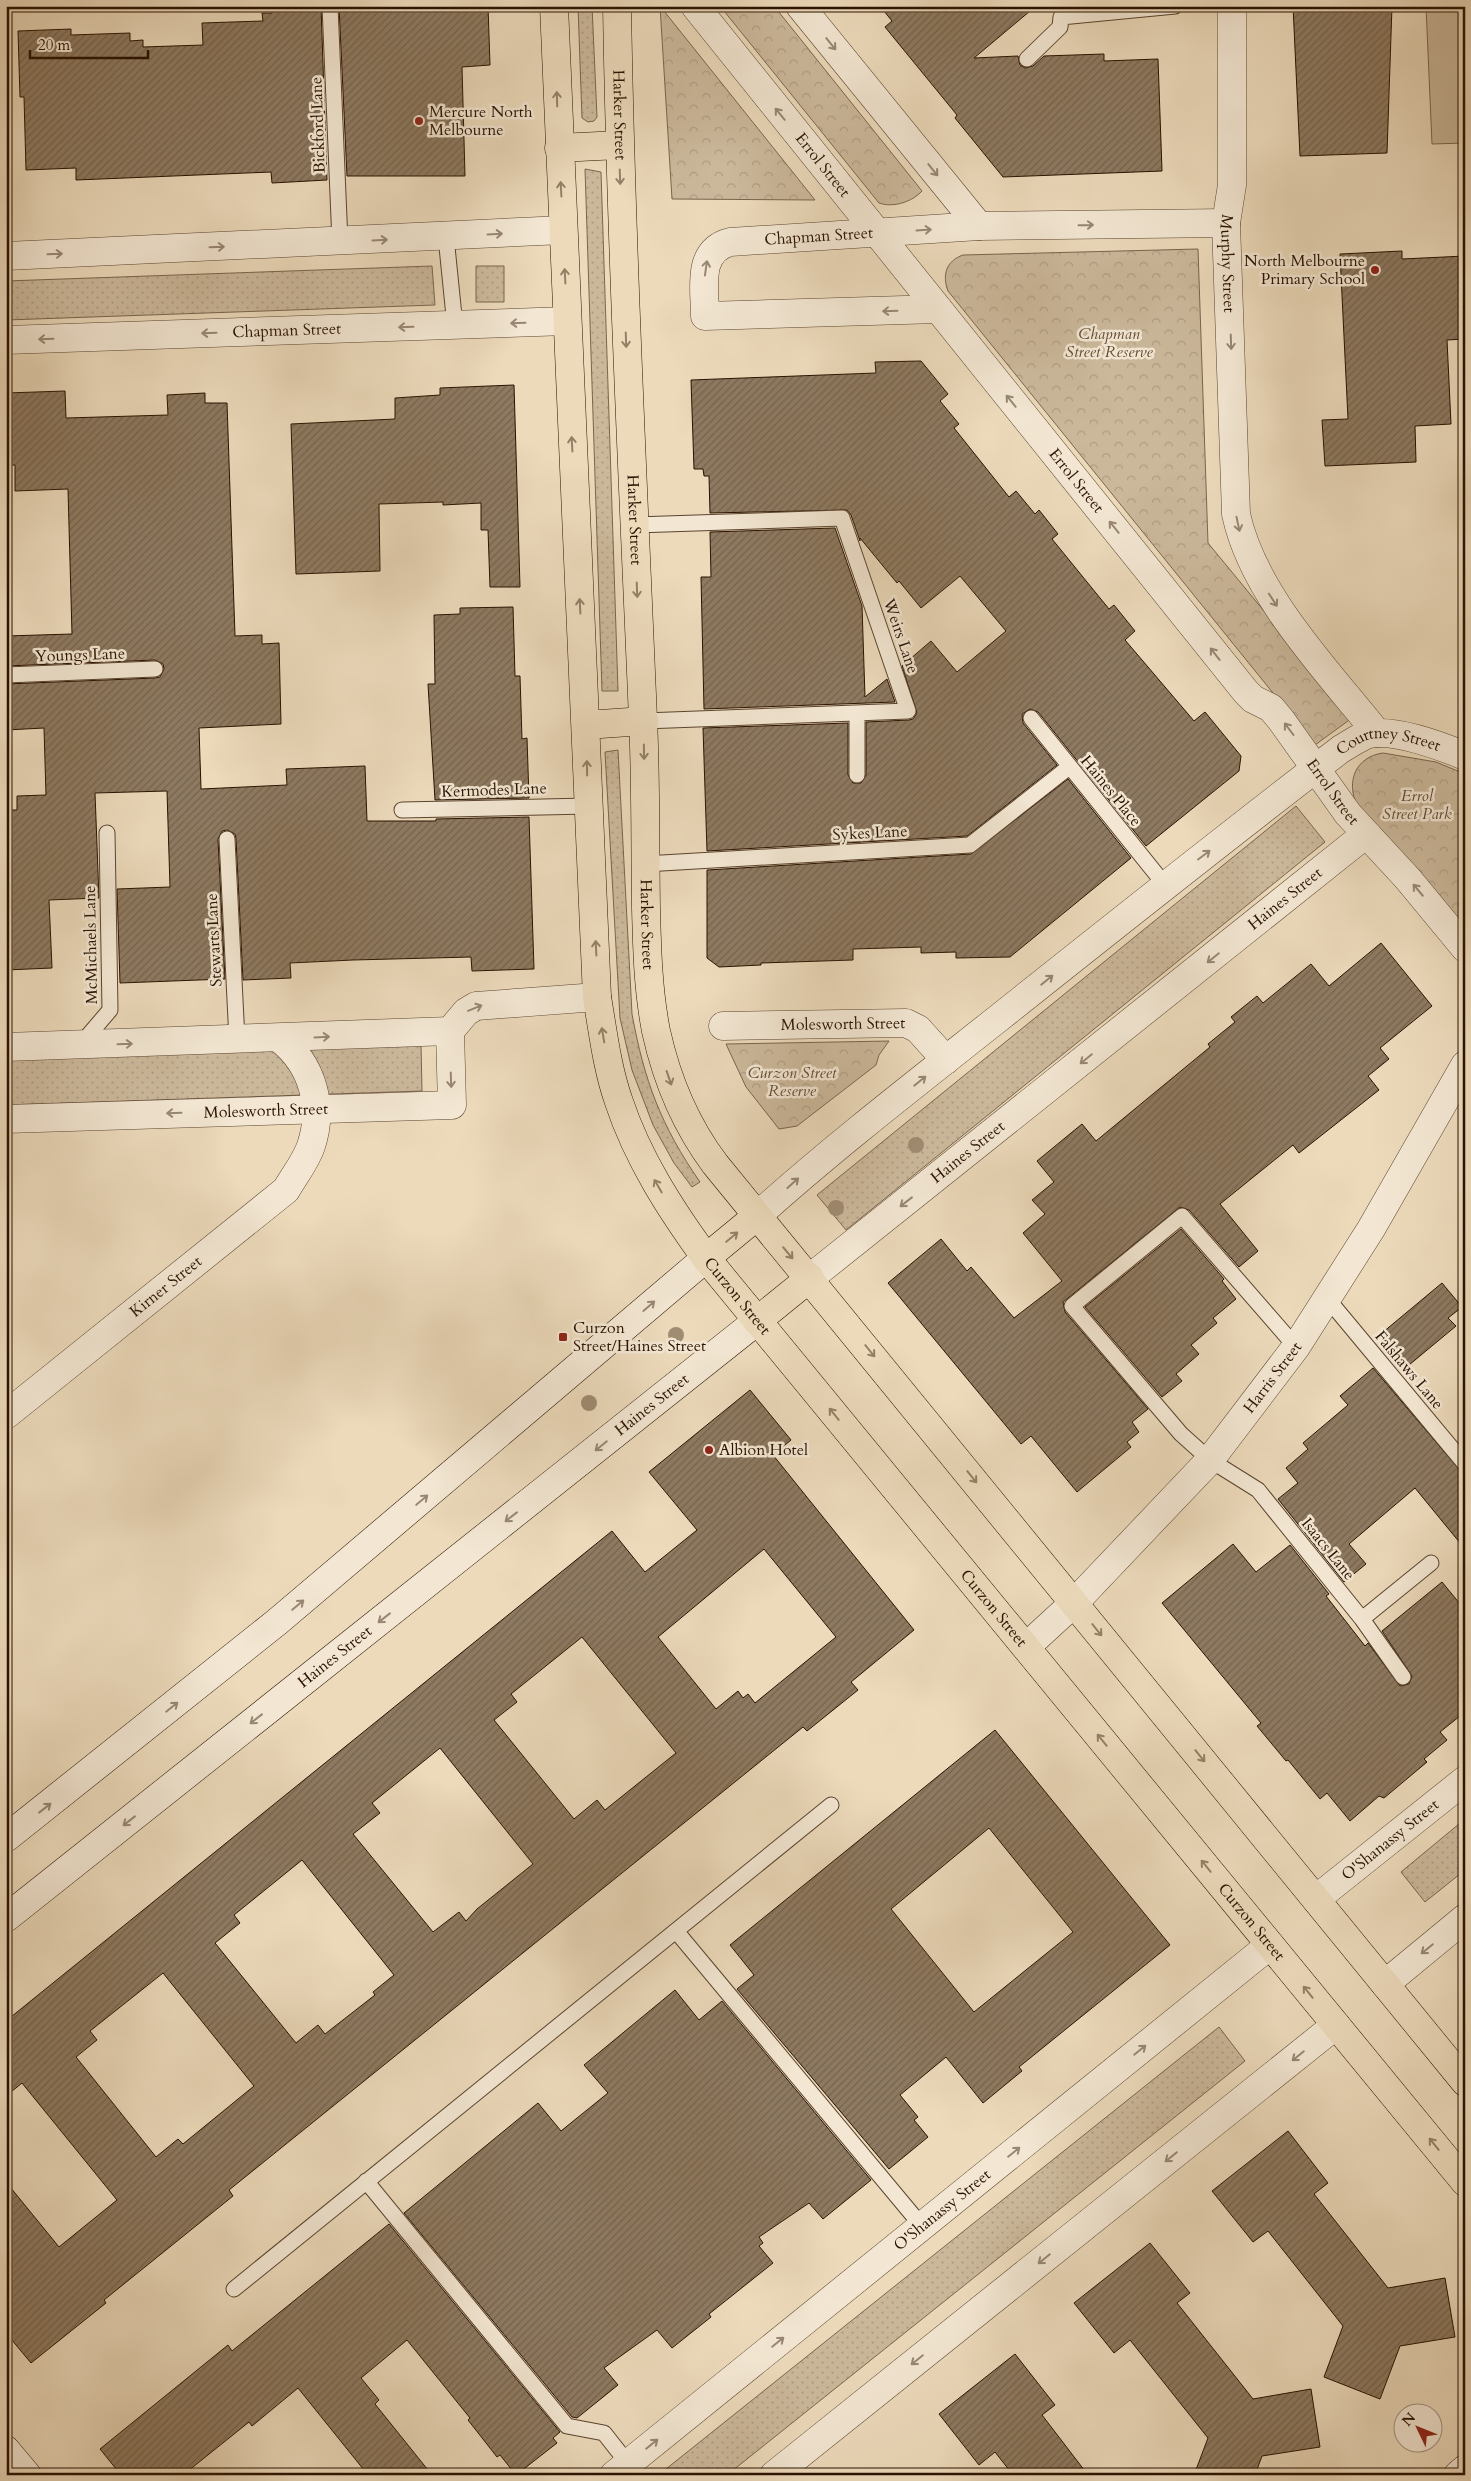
<svg xmlns="http://www.w3.org/2000/svg" width="1471" height="2481" font-family="Cardo,serif">
<style>
.grass{fill:url(#grass-dots);stroke:#7a654e}
.park{fill:url(#park-crowns);stroke:#7a654e}
.pitch{fill:#cbb89b;stroke:#7a654e}
.building{fill:url(#building-hatch);stroke:#291200;fill-rule:evenodd}
.lines{fill:none;stroke-linecap:round;stroke-linejoin:round}
.lane-casing{stroke:#5a442f;stroke-width:17}
.street-casing{stroke:#5a442f;stroke-width:29}
.secondary-casing{stroke:#291200;stroke-width:29}
.highway-casing{stroke:#291200;stroke-width:29}
.lane{stroke:#f3e7d3;stroke-width:15}
.street{stroke:#f3e7d3;stroke-width:28}
.secondary{stroke:#f3e7d3;stroke-width:28}
.highway{stroke:#ecdabb;stroke-width:28}
.tree{fill:#a08c72}
.oneway{stroke:#988774}
.oneway2{stroke:#948067}
.poi-dot{fill:#8f2418;stroke:#f3e7d3;stroke-width:2}
.labels{text-anchor:middle;dominant-baseline:central;stroke-width:5;stroke-linejoin:round;paint-order:stroke}
.poi-label{font-size:16px;fill:#291200;stroke:#f3e7d3;text-anchor:start}
.street-label{font-size:16px;fill:#291200;stroke:#f3e7d3}
.park-label{font-size:16px;font-style:italic;fill:#624c36;stroke:#f3e7d3}
</style>
<defs>
<pattern id="grass-dots" width="8" height="8" patternUnits="userSpaceOnUse" patternTransform="scale(1.25)"><rect width="8" height="8" fill="#cbb89b"/><path d="M2 2h.1M6 6h.1" fill="none" stroke="#ae9d84" stroke-width="1.8" stroke-linecap="round"/></pattern>
<pattern id="park-crowns" width="20" height="18" patternUnits="userSpaceOnUse" patternTransform="scale(1.25)"><rect width="20" height="18" fill="#cbb89b"/><path d="M2 6a3 3 0 1 1 6 0M12 15a3 3 0 1 1 6 0" fill="none" stroke="#ae9d84"/></pattern>
<pattern id="building-hatch" width="6" height="6" patternUnits="userSpaceOnUse" patternTransform="scale(1.25)"><rect width="6" height="6" fill="#8e7a61"/><path d="M-1 1l2-2M0 6l6-6M5 7l2-2" fill="none" stroke="#74634e"/></pattern>
</defs>
<rect width="100%" height="100%" fill="#ecdabb"/>
<filter id="stains"><feTurbulence type="fractalNoise" baseFrequency=".004" numOctaves="4"/><feColorMatrix values="0 0 0 0 .2 0 0 0 0 .09 0 0 0 0 .02 0 0 0 .5 -.17"/></filter>
<radialGradient id="worn" r=".72"><stop offset=".6" stop-color="#630" stop-opacity="0"/><stop offset="1" stop-color="#630" stop-opacity=".3"/></radialGradient>
<path class="grass" d="M578 6H592L597 117 594 121 588 122 582 118Z
M585 169 601 172 618 691H602Z
M432 266 435 305 6 320V281Z
M476 266H504V302H476Z
M618 750 632 1014C644 1080 661 1126 700 1182L692 1187 674 1163 653 1125 632 1070 620 1018 605 752Z
M1296 806 1325 842 846 1230 817 1195Z
M421 1045 422 1091 6 1105V1060Z
M1465 1819V1870L1425 1902 1401 1872Z
M1219 2027 1245 2061 727 2475H671L666 2469Z"/>
<path class="park" d="M660 6 815 200 672 199Z
M720 6H774L922 191C912 202 893 208 879 203Z
M1198 249 1208 543 1352 718 1315 745 948 291C942 275 946 261 963 255Z
M1383 753 1436 762 1465 774V930L1357 805C1346 782 1355 757 1383 753Z
M889 1041 879 1055 876 1065 797 1126 779 1129 746 1087 726 1044Z"/>
<path class="pitch" d="M1426 6H1465V143L1432 144Z"/>
<path class="building" d="M271 6H321L327 180 272 183 271 172 76 180V168L26 170 24 97H20L18 31 71 29V35L130 33V41L143 40V47L203 45 202 23 263 21 262 13H272Z
M339 6H488L490 65 462 67 465 176H347Z
M880 6H1036L974 58 1018 56 1020 65 1025 68 1033 66 1044 56 1104 54V61L1158 59 1162 171 1003 177 955 118 957 115 885 27 892 21Z
M1293 6H1392L1387 153 1300 156Z
M1402 251V259L1465 256V339L1447 340 1451 424 1415 426 1416 462 1325 466 1322 420 1348 419 1340 254Z
M921 361 948 394 940 401 959 424 954 428 1009 497 1016 491 1035 514 1039 510 1058 534 1052 539 1109 609 1114 605 1135 631 1125 640 1194 721 1205 712 1241 756 1239 771 1146 846 1038 712 1030 709 1022 714 1023 723 1057 765 967 836 707 851 703 728 848 723V775L853 783H861L866 775V722L909 720 913 719 917 713 902 666 931 641 957 672 1006 631 960 576 921 608 899 581 897 583 860 538V541L851 515 847 510 710 513 709 476H704L703 469H694L691 380 876 373 875 362Z
M514 385 520 587H490L488 530H481V503L443 505V502L379 504 380 571 296 574 291 424 395 419V398L440 395V388Z
M65 391 66 418 168 415 167 395 205 393V403H227L235 636 262 635V644L279 643 281 724 199 728 201 789 287 785 286 769 365 766 367 821H436V819L529 817 534 969 472 971 471 957 353 960 290 963 291 978 243 980 236 839 235 834 227 830 222 831 218 839 225 979 120 983 117 889 170 887 167 791 95 793 99 898 49 900 52 968 6 970V810H17V796L46 795 44 728 6 730V684L155 678 160 677 164 669 163 664 155 660 6 666V636L72 634 68 489 15 491V465H6V393Z
M835 528 862 606 865 697 887 679 895 702 704 709 701 577H711L710 532Z
M513 607 515 676H520L522 739 527 738 529 798 435 800 428 684H435L434 615 460 614V608Z
M1068 779 1131 858 1010 957 956 958V952L921 953V947L853 949V960L761 963V965L719 967 707 958V870L971 854Z
M1381 943 1432 1006 1380 1048 1389 1059 1368 1076 1379 1090 1299 1153 1293 1145 1220 1204 1258 1251 1239 1267 1189 1210 1180 1207 1063 1302 1065 1312 1148 1409 1132 1422 1139 1432 1127 1442 1131 1447 1077 1492 1031 1436 1021 1444 888 1283 941 1239 967 1271 971 1267 1014 1318 1062 1281 1023 1233 1045 1214 1032 1200 1054 1182 1037 1161 1082 1124 1096 1141 1210 1047 1208 1044 1235 1022 1231 1017 1257 996 1263 1003 1311 964 1329 986Z
M1181 1229 1224 1279 1222 1281 1236 1299 1213 1318 1217 1323 1191 1345 1199 1354 1176 1374 1182 1381 1162 1397 1085 1307Z
M1442 1283 1462 1307 1448 1318 1456 1326 1409 1365 1382 1333Z
M1373 1368 1465 1476V1549L1415 1488 1349 1544 1366 1564 1344 1582 1278 1499 1298 1483 1286 1468 1308 1449 1303 1443 1348 1405 1340 1396Z
M750 1390 791 1440 773 1455 914 1630 851 1682 858 1690 807 1731 803 1727 229 2190 233 2196 104 2300 106 2303 31 2363 6 2333V2182L59 2247 117 2200 22 2083 6 2096V2021L612 1531 645 1572 697 1530 649 1472ZM764 1549 836 1637 755 1703 748 1694 743 1698 738 1691 716 1709 658 1637ZM582 1637 676 1753 605 1810 597 1800 574 1819 494 1720 517 1702 511 1694ZM440 1748 533 1864 477 1909 466 1921 459 1912 433 1932 353 1834 380 1813 372 1803ZM302 1860 394 1975 373 1992 375 1995 325 2034 318 2025 296 2043 215 1943 240 1923 234 1915ZM163 1973 254 2086 183 2144 178 2139 156 2157 76 2057 97 2040 90 2031Z
M1233 1544 1256 1572 1290 1545 1329 1594 1326 1596 1365 1646 1368 1643 1400 1686 1409 1684 1412 1676 1382 1631 1442 1582 1465 1610V1712L1440 1732 1447 1740 1424 1759 1427 1762 1384 1798 1379 1796 1350 1821 1327 1793 1320 1799 1288 1760 1286 1761 1257 1726 1261 1723 1162 1603Z
M995 1730 1170 1945 1019 2067 1022 2071 983 2103 946 2057 900 2095 918 2117 914 2120 928 2137 889 2169 737 1989 754 1975 730 1945ZM989 1828 1073 1932 974 2012 891 1909Z
M675 1990 699 2020 722 2001 871 2180 823 2219 809 2203 759 2237 763 2243 759 2246 773 2263 709 2314 711 2317 672 2348 657 2330 604 2368 618 2385 577 2418 572 2417 404 2213 538 2103 561 2131 608 2093 584 2065Z
M1288 2131 1328 2183 1314 2194 1388 2288 1445 2278 1455 2337 1400 2346 1380 2399 1324 2377 1343 2326 1268 2231 1253 2242 1212 2191Z
M389 2224 560 2432 553 2438 557 2443 516 2475 500 2455 497 2457 468 2420 470 2418 407 2340 361 2378 379 2400 375 2404 432 2475H368L298 2388 252 2426 249 2422 183 2475H121L100 2449 228 2345 232 2351Z
M1150 2243 1190 2293 1177 2303 1253 2399 1311 2389 1320 2447 1262 2456 1255 2475H1194L1208 2438 1130 2340 1114 2353 1074 2303Z
M1015 2354 1055 2405 1042 2415 1088 2475H1013L995 2452 979 2465 939 2414Z"/>
<g class="lines">
<defs>
<path id="lane" d="M330 6 340 242
M1027 59 1060 27 1061 17 1175 6
M446 237 455 326
M635 525 842 518 908 711 644 721
M6 675 155 669
M857 713V775
M1031 718 1165 885
M402 810 588 806
M227 839 237 1040
M645 864 970 845 1069 767
M81 1044 110 1010 107 833
M1326 1297 1465 1464
M1296 1347 1182 1216 1072 1306 1181 1434 1210 1460 1258 1490 1362 1619 1403 1677
M1362 1619 1431 1563
M676 1931 921 2225
M366 2181 567 2426 604 2433 637 2475
M234 2289 831 1805"/>
<g id="street">
<path id="s1" d="M695 6 1246 692 1253 699 1271 708 1281 720 1348 814 1408 879 1465 948"/>
<path d="M800 6 979 226"/>
<path id="s2" d="M1232 6V185L1226 223 1236 514C1253 594 1326 669 1377 733"/>
<path d="M6 256 563 230"/>
<path id="s3" d="M938 309 705 316C705 289 696 251 730 242L979 226 1226 223"/>
<path id="s4" d="M6 340 567 321"/>
<path id="s5" d="M723 1026 906 1023 918 1029 946 1060"/>
<path d="M6 1047 450 1031 466 1012 476 1006 597 997"/>
<path id="s6" d="M6 1119 452 1105 450 1031"/>
<path id="s7" d="M757 1216C835 1146 918 1082 1000 1017 1113 927 1226 837 1341 749 1350 744 1359 737 1369 734 1395 729 1441 746 1465 756"/>
<path id="s8" d="M810 1278 1366 834"/>
<path id="s9" d="M6 1415 286 1190C294 1176 306 1161 311 1146 324 1107 313 1065 280 1039"/>
<path id="s10" d="M1026 1647 1075 1602 1210 1460 1296 1347 1371 1229 1465 1065"/>
<path id="s11" d="M1316 1899 1465 1780"/>
<path d="M1385 1984 1465 1918"/>
<path id="s12" d="M614 2475 1270 1945"/>
<path d="M774 2475 1336 2025"/>
</g>
<g id="secondary">
<path d="M6 1838 277 1622 706 1258"/>
<path id="s13" d="M6 1918 757 1321"/>
<path d="M6 2450 27 2475"/>
<path d="M1458 2475 1465 2469"/>
</g>
<g id="highway">
<path id="s14" d="M554 6 597 997C603 1032 607 1068 619 1102 638 1159 671 1210 706 1258L1465 2182"/>
<path id="s15" d="M617 6C621 244 633 482 643 719 646 782 645 845 646 908 647 949 648 990 656 1031 667 1081 685 1124 715 1164L1465 2082"/>
<path d="M559 148 619 145"/>
<path d="M586 725 644 721"/>
<path d="M706 1258 757 1216"/>
<path d="M757 1321 810 1278"/>
</g>
</defs>
<use href="#lane" class="lane-casing"/>
<use href="#street" class="street-casing"/>
<use href="#secondary" class="secondary-casing"/>
<use href="#highway" class="highway-casing"/>
<use href="#lane" class="lane"/>
<use href="#street" class="street"/>
<use href="#secondary" class="secondary"/>
<use href="#highway" class="highway"/>
</g>
<g class="tree">
<circle cx="916" cy="1145" r="8"/>
<circle cx="836" cy="1208" r="8"/>
<circle cx="676" cy="1335" r="8"/>
<circle cx="589" cy="1403" r="8"/>
</g>
<defs><path id="oneway-shaft" d="M-6 0H5M1.5-3L5.5 0L1.5 3" fill="none" stroke-width="1.6" stroke-linecap="round" stroke-linejoin="round" transform="scale(1.25)"/></defs>
<g class="oneway">
<use href="#oneway-shaft" transform="translate(831 44) rotate(51)"/>
<use href="#oneway-shaft" transform="translate(780 114) rotate(-129)"/>
<use href="#oneway-shaft" transform="translate(933 170) rotate(51)"/>
<use href="#oneway-shaft" transform="translate(1086 225) rotate(-1)"/>
<use href="#oneway-shaft" transform="translate(924 230) rotate(-4)"/>
<use href="#oneway-shaft" transform="translate(495 234) rotate(-3)"/>
<use href="#oneway-shaft" transform="translate(380 240) rotate(-3)"/>
<use href="#oneway-shaft" transform="translate(217 247) rotate(-2)"/>
<use href="#oneway-shaft" transform="translate(55 254) rotate(-2)"/>
<use href="#oneway-shaft" transform="translate(706 268) rotate(-82)"/>
<use href="#oneway-shaft" transform="translate(890 311) rotate(178)"/>
<use href="#oneway-shaft" transform="translate(518 323) rotate(178)"/>
<use href="#oneway-shaft" transform="translate(406 327) rotate(178)"/>
<use href="#oneway-shaft" transform="translate(209 333) rotate(178)"/>
<use href="#oneway-shaft" transform="translate(46 339) rotate(178)"/>
<use href="#oneway-shaft" transform="translate(1231 342) rotate(88)"/>
<use href="#oneway-shaft" transform="translate(1011 401) rotate(-129)"/>
<use href="#oneway-shaft" transform="translate(1238 524) rotate(78)"/>
<use href="#oneway-shaft" transform="translate(1114 527) rotate(-129)"/>
<use href="#oneway-shaft" transform="translate(1273 600) rotate(57)"/>
<use href="#oneway-shaft" transform="translate(1215 654) rotate(-128)"/>
<use href="#oneway-shaft" transform="translate(1289 729) rotate(-127)"/>
<use href="#oneway-shaft" transform="translate(1204 855) rotate(-37)"/>
<use href="#oneway-shaft" transform="translate(1418 890) rotate(-130)"/>
<use href="#oneway-shaft" transform="translate(1213 958) rotate(141)"/>
<use href="#oneway-shaft" transform="translate(1047 980) rotate(-39)"/>
<use href="#oneway-shaft" transform="translate(475 1008) rotate(-22)"/>
<use href="#oneway-shaft" transform="translate(322 1037) rotate(-3)"/>
<use href="#oneway-shaft" transform="translate(125 1044) rotate(-2)"/>
<use href="#oneway-shaft" transform="translate(1086 1059) rotate(141)"/>
<use href="#oneway-shaft" transform="translate(451 1080) rotate(88)"/>
<use href="#oneway-shaft" transform="translate(920 1081) rotate(-39)"/>
<use href="#oneway-shaft" transform="translate(174 1113) rotate(178)"/>
<use href="#oneway-shaft" transform="translate(793 1183) rotate(-42)"/>
<use href="#oneway-shaft" transform="translate(906 1202) rotate(142)"/>
<use href="#oneway-shaft" transform="translate(649 1306) rotate(-41)"/>
<use href="#oneway-shaft" transform="translate(601 1446) rotate(141)"/>
<use href="#oneway-shaft" transform="translate(422 1500) rotate(-40)"/>
<use href="#oneway-shaft" transform="translate(511 1517) rotate(142)"/>
<use href="#oneway-shaft" transform="translate(298 1605) rotate(-40)"/>
<use href="#oneway-shaft" transform="translate(384 1618) rotate(142)"/>
<use href="#oneway-shaft" transform="translate(172 1707) rotate(-39)"/>
<use href="#oneway-shaft" transform="translate(256 1719) rotate(142)"/>
<use href="#oneway-shaft" transform="translate(45 1808) rotate(-38)"/>
<use href="#oneway-shaft" transform="translate(129 1821) rotate(142)"/>
<use href="#oneway-shaft" transform="translate(1427 1949) rotate(141)"/>
<use href="#oneway-shaft" transform="translate(1140 2050) rotate(-39)"/>
<use href="#oneway-shaft" transform="translate(1298 2056) rotate(141)"/>
<use href="#oneway-shaft" transform="translate(1014 2152) rotate(-39)"/>
<use href="#oneway-shaft" transform="translate(1171 2157) rotate(141)"/>
<use href="#oneway-shaft" transform="translate(1044 2259) rotate(141)"/>
<use href="#oneway-shaft" transform="translate(778 2342) rotate(-39)"/>
<use href="#oneway-shaft" transform="translate(917 2360) rotate(141)"/>
<use href="#oneway-shaft" transform="translate(652 2444) rotate(-39)"/>
</g>
<g class="oneway2">
<use href="#oneway-shaft" transform="translate(557 99) rotate(-92)"/>
<use href="#oneway-shaft" transform="translate(620 177) rotate(88)"/>
<use href="#oneway-shaft" transform="translate(561 189) rotate(-93)"/>
<use href="#oneway-shaft" transform="translate(565 276) rotate(-93)"/>
<use href="#oneway-shaft" transform="translate(626 340) rotate(88)"/>
<use href="#oneway-shaft" transform="translate(572 444) rotate(-93)"/>
<use href="#oneway-shaft" transform="translate(637 590) rotate(88)"/>
<use href="#oneway-shaft" transform="translate(580 606) rotate(-93)"/>
<use href="#oneway-shaft" transform="translate(644 752) rotate(89)"/>
<use href="#oneway-shaft" transform="translate(587 768) rotate(-91)"/>
<use href="#oneway-shaft" transform="translate(596 948) rotate(-93)"/>
<use href="#oneway-shaft" transform="translate(603 1035) rotate(-100)"/>
<use href="#oneway-shaft" transform="translate(669 1078) rotate(71)"/>
<use href="#oneway-shaft" transform="translate(658 1186) rotate(-120)"/>
<use href="#oneway-shaft" transform="translate(732 1237) rotate(-40)"/>
<use href="#oneway-shaft" transform="translate(788 1253) rotate(50)"/>
<use href="#oneway-shaft" transform="translate(870 1351) rotate(51)"/>
<use href="#oneway-shaft" transform="translate(834 1414) rotate(-129)"/>
<use href="#oneway-shaft" transform="translate(972 1477) rotate(51)"/>
<use href="#oneway-shaft" transform="translate(1097 1630) rotate(51)"/>
<use href="#oneway-shaft" transform="translate(1102 1740) rotate(-129)"/>
<use href="#oneway-shaft" transform="translate(1200 1756) rotate(51)"/>
<use href="#oneway-shaft" transform="translate(1206 1866) rotate(-129)"/>
<use href="#oneway-shaft" transform="translate(1308 1992) rotate(-129)"/>
<use href="#oneway-shaft" transform="translate(1434 2144) rotate(-129)"/>
</g>
<g class="poi-dot">
<circle cx="419" cy="121" r="5"/>
<circle cx="1375" cy="270" r="5"/>
<rect x="558" y="1332" width="10" height="10" rx="2.5"/>
<circle cx="709" cy="1450" r="5"/>
</g>
<g class="labels">
<g class="poi-label">
<text x="429" y="112">Mercure North<tspan x="429" dy="18">Melbourne</tspan></text>
<text x="1365" y="261" text-anchor="end">North Melbourne<tspan x="1365" dy="18">Primary School</tspan></text>
<text x="573" y="1328">Curzon<tspan x="573" dy="18">Street/Haines Street</tspan></text>
<text x="719" y="1450">Albion Hotel</text>
</g>
<g class="street-label">
<text stroke="none"><textPath href="#s15" startOffset="109">Harker Street</textPath></text>
<text transform="translate(318 125) rotate(-92)">Bickford Lane</text>
<text stroke="none"><textPath href="#s1" startOffset="204">Errol Street</textPath></text>
<text stroke="none"><textPath href="#s3" startOffset="408">Chapman Street</textPath></text>
<text stroke="none"><textPath href="#s2" startOffset="258">Murphy Street</textPath></text>
<text stroke="none"><textPath href="#s4" startOffset="281">Chapman Street</textPath></text>
<text stroke="none"><textPath href="#s1" startOffset="609">Errol Street</textPath></text>
<text stroke="none"><textPath href="#s15" startOffset="514">Harker Street</textPath></text>
<text transform="translate(901 636) rotate(71)">Weirs Lane</text>
<text transform="translate(80 655) rotate(-2)">Youngs Lane</text>
<text stroke="none"><textPath href="#s7" startOffset="798">Courtney Street</textPath></text>
<text transform="translate(494 790) rotate(-2)">Kermodes Lane</text>
<text transform="translate(1111 791) rotate(51)">Haines Place</text>
<text stroke="none"><textPath href="#s1" startOffset="1014">Errol Street</textPath></text>
<text transform="translate(870 833) rotate(-3)">Sykes Lane</text>
<text stroke="none"><textPath href="#s8" startOffset="608">Haines Street</textPath></text>
<text stroke="none"><textPath href="#s15" startOffset="919">Harker Street</textPath></text>
<text transform="translate(214 940) rotate(-93)">Stewarts Lane</text>
<text transform="translate(91 945) rotate(-91)">McMichaels Lane</text>
<text stroke="none"><textPath href="#s5" startOffset="120">Molesworth Street</textPath></text>
<text stroke="none"><textPath href="#s6" startOffset="260">Molesworth Street</textPath></text>
<text stroke="none"><textPath href="#s8" startOffset="202">Haines Street</textPath></text>
<text stroke="none"><textPath href="#s9" startOffset="205">Kirner Street</textPath></text>
<text stroke="none"><textPath href="#s14" startOffset="1328">Curzon Street</textPath></text>
<text transform="translate(1409 1370) rotate(50)">Falshaws Lane</text>
<text stroke="none"><textPath href="#s10" startOffset="366">Harris Street</textPath></text>
<text stroke="none"><textPath href="#s13" startOffset="825">Haines Street</textPath></text>
<text transform="translate(1328 1549) rotate(51)">Isaacs Lane</text>
<text stroke="none"><textPath href="#s14" startOffset="1732">Curzon Street</textPath></text>
<text stroke="none"><textPath href="#s13" startOffset="420">Haines Street</textPath></text>
<text stroke="none"><textPath href="#s11" startOffset="95">O'Shanassy Street</textPath></text>
<text stroke="none"><textPath href="#s14" startOffset="2138">Curzon Street</textPath></text>
<text stroke="none"><textPath href="#s12" startOffset="422">O'Shanassy Street</textPath></text>
</g>
<g class="park-label">
<text x="1109" y="334">Chapman<tspan x="1109" dy="18">Street Reserve</tspan></text>
<text x="1417" y="796">Errol<tspan x="1417" dy="18">Street Park</tspan></text>
<text x="792" y="1073">Curzon Street<tspan x="792" dy="18">Reserve</tspan></text>
</g>
</g>
<rect width="1471" height="2481" fill="none" stroke="#ecdabb" stroke-width="25"/>
<rect x="8" y="8" width="1456" height="2466" fill="none" stroke="#291200" stroke-width="2.5"/>
<rect x="12" y="12" width="1446" height="2456" fill="none" stroke="#291200"/>
<g transform="translate(1418 2428) rotate(313)"><circle r="24" fill="#f3e7d3" stroke="#a2927f"/>
<path d="M0-4L9 19L0 12L-9 19Z" fill="#8f2418"/>
<text y="-8" font-size="14" font-weight="bold" text-anchor="middle" fill="#291200">N</text>
</g>
<path d="M30 50v8h118v-8" fill="none" stroke="#291200" stroke-width="2.5"/>
<text x="38" y="50" font-size="15" fill="#291200" stroke="#f3e7d3" stroke-width="4" paint-order="stroke">20 m</text>
<rect width="100%" height="100%" filter="url(#stains)"/>
<rect width="100%" height="100%" fill="url(#worn)"/>
</svg>
